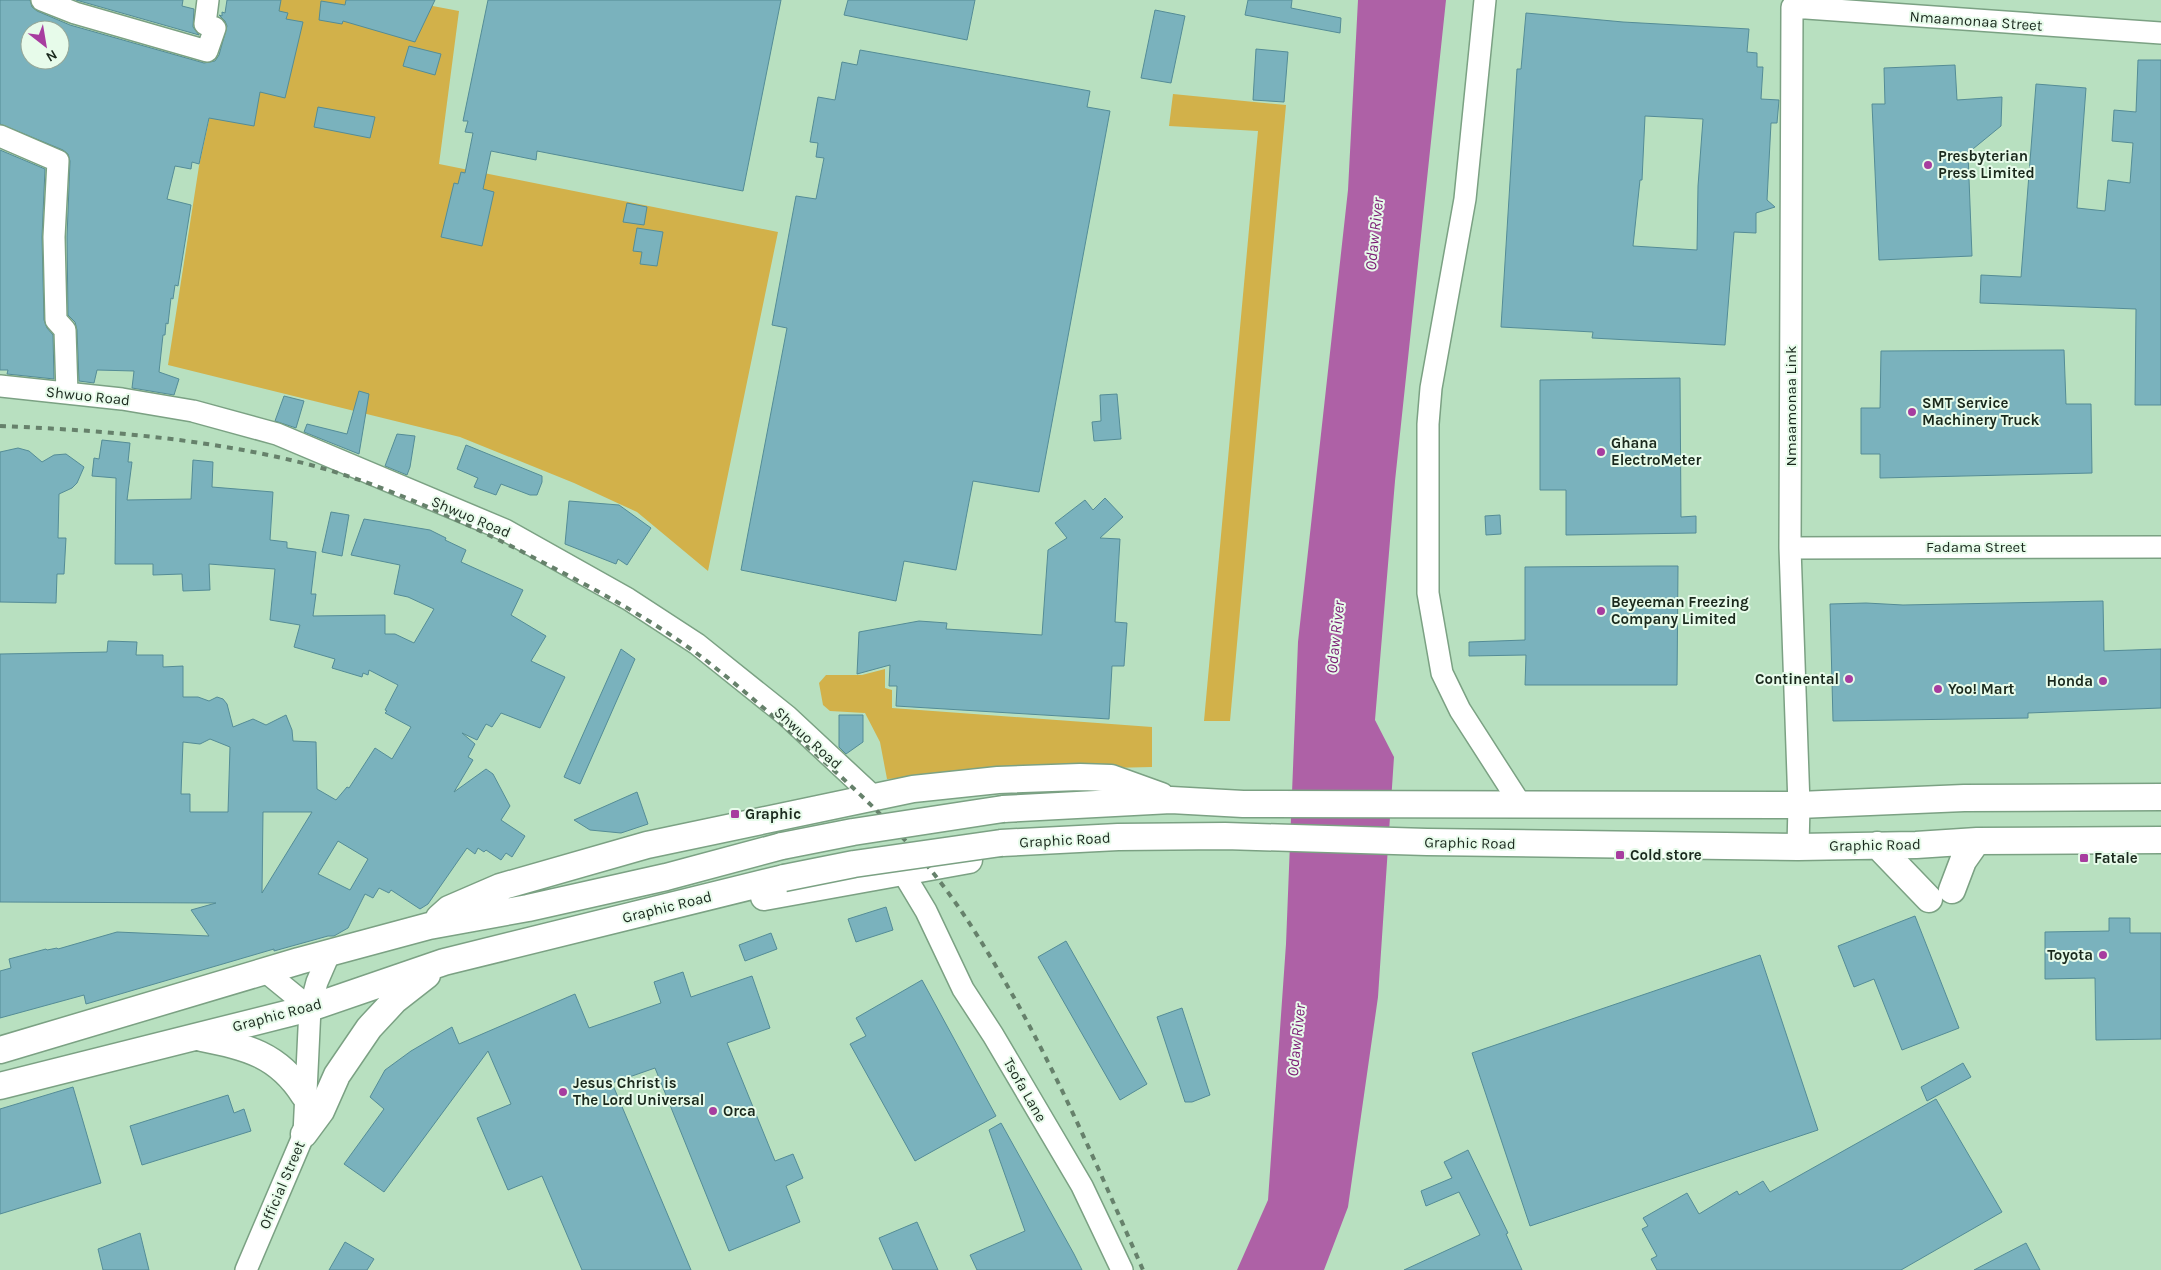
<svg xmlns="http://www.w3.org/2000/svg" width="2161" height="1270" font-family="Karla,sans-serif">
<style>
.green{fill:#d2b14a}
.water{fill:#ae61a6}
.building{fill:#7ab2bd;stroke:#548c96;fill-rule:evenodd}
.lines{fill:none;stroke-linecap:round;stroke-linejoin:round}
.minor-casing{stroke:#7ba183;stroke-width:24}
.major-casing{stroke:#7ba183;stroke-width:29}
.minor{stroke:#fff;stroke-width:21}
.major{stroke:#fff;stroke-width:26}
.rail{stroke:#66816b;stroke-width:4;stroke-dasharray:6 6;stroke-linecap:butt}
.major-bridge-casing{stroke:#7ba183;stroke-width:29;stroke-linecap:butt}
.major-bridge{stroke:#fff;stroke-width:26}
.poi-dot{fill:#a73d9f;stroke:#e7fbea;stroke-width:2}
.labels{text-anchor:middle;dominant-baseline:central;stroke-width:4;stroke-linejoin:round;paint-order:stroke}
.street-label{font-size:15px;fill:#1a291d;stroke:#e7fbea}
.poi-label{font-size:15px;font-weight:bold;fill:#1a291d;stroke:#e7fbea;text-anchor:start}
.water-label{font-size:16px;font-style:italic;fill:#7b1b74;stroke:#e7fbea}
</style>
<rect width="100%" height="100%" fill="#b8e0c0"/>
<path class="green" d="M235 0H401L459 11 439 164 778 232 708 571 637 512 574 483 460 437 168 365 199 166Z
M1173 94 1286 105 1230 721H1204L1258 131 1169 126Z
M885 669V688L892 690V708L1152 727V767L1026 770 887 779 880 742 865 713 830 711 823 705 819 683 826 675H862Z"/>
<path class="water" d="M1358 0H1446L1395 481 1375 720 1394 757 1378 997 1348 1207 1324 1270H1237L1268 1200 1286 944 1298 642 1348 190Z"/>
<path class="building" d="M0 0H30L32 7 37 11 70 25 204 63 215 61 219 55 227 26 225 21 219 15 222 16V12L225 13 227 0H281L279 11 288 13 286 19 303 22 285 98 260 92 254 126 209 118 199 164 192 162 191 169 175 166 167 199 191 205 178 286 175 285 173 299 171 298 168 324 166 323 165 335H163L159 372 179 379 174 395 132 388 134 371 97 370 94 383 79 381 77 330 75 322 68 315 67 237 70 161 68 154 63 150 0 124ZM30 30H60V60H30Z
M76 0H183L182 6 194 9 193 27 199 35Z
M346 0H435L415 42 343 21 342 24 319 20 321 1 345 5Z
M488 0H781L743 191 537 151 536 160 491 151 483 189 494 192 482 246 441 237 454 183 458 184 461 172 465 173 473 133 465 132 468 121H463Z
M848 0H975L967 40 844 15Z
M1248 0H1292L1291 8 1341 18 1340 33 1245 15Z
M1155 10 1185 16 1171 83 1141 78Z
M1526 13 1623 22 1749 29 1747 52 1757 53V67H1763L1761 99 1779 100 1777 123H1771L1767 200 1775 207 1756 213V233L1734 232 1725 345 1592 338 1593 332 1501 327 1517 69H1521ZM1645 116 1703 119 1698 186 1697 250 1633 246 1640 180H1642Z
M409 46 441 54 435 75 403 66Z
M1256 49 1288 52 1284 102 1253 100Z
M860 50 1090 91 1087 107 1110 111 1039 492 973 481 956 570 904 561 896 601 741 570 787 328 772 325 796 196 816 199 824 158 816 157 818 143 810 142 818 97 835 100 842 62 857 65Z
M2138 60H2161V405H2135L2136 309 1980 303 1981 275 2021 277 2036 84 2086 88 2077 208 2105 211 2108 180 2130 183 2133 143 2112 141 2114 110 2136 112Z
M1955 65 1957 100 2002 97 2001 126 1968 153 1972 256 1879 260 1872 104H1885L1884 68Z
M318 107 375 117 370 138 314 127Z
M0 150 45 169 42 237 44 320 47 328 53 335 54 379 7 374 8 370H0Z
M627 203 647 207 644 225 623 222Z
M637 228 663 232 657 266 640 264 642 252 633 251Z
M2064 350 2066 404H2091L2092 473 1880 478V454H1861V408H1880L1881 351Z
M1680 378 1681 517 1696 516V533L1566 535V490H1540V380Z
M359 391 369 394 359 454 304 432 307 424 347 434Z
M1117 394 1121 439 1094 441 1092 422 1101 421 1100 395Z
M284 396 304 401 296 428 275 421Z
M397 434 415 436 410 467 407 475 385 466Z
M102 440 130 443 128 462H132L127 500 191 499 193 460 213 462 212 487 273 492 270 540 287 542V548L316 552 311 594H316L313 616 385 615V634H395L414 643 434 609 408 597 394 594 400 565 351 555 364 519 430 530 446 538 445 540 466 550 461 562 523 590 511 615 546 636 531 661 565 677 540 728 501 713 492 727 486 724 477 740 462 733 475 744 468 757 473 760 454 792 486 769 493 774 510 806 501 820 525 836 512 857 506 853 501 860 486 850 484 852 478 848 475 854 467 848 428 904 420 909 391 890 389 893 379 888 373 898 365 894 348 928 334 936H328L274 951V949L86 1004 84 995 0 1018V971L11 968 9 959 46 949 47 950 57 948 58 949 117 932 209 936 191 910 216 903 0 902V654L107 652 108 641 137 642 136 655H163V667L183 666V697H198L209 701 217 697 223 699 227 704 233 727 253 719 266 725 286 715 292 730 293 741 316 742 317 789 336 800 347 787 349 788 375 748 392 759 411 727 385 713 387 711 385 710 398 685 369 670 368 675 363 673 362 677 332 668 335 659 294 647 300 625 270 620 275 569 209 564 210 590 183 591 182 574 153 575V564H115L116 478 92 476 94 458 99 459ZM210 739 230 747 228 812H190V794H181L183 742 200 744ZM263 812H312L262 893ZM338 841 368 859 350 890 318 874Z
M466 445 542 476V482L537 495H530L501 484 496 495 474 487 478 478 457 469Z
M18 448 29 451 42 462 54 455 66 454 84 467 77 483 72 488 59 494 58 538H66L64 574H57L56 603 0 602V452Z
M1105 498 1123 517 1100 538 1120 539 1115 622 1127 623 1124 666H1112L1109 719 896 706 897 686H889L890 665 857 674 859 632 919 621 947 623 946 629 1042 635 1048 550 1067 538 1055 523 1085 500 1093 510Z
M569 501 619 505 651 528 627 565 618 559 616 564 565 544Z
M331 512 349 515 342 556 322 552Z
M1500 515 1501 534 1486 535 1485 516Z
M1660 566H1678L1677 685H1525L1526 655 1469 656V642L1525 640V567Z
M2103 601 2104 651 2161 649V708L2028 713V718L1833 721 1830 604 1866 603 1903 605Z
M621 649 635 659 580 784 564 777Z
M839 715H863V742L846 754 839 747Z
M637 792 648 824 621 833 590 830 574 820Z
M886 907 893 930 856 942 848 919Z
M1915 916 1959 1028 1902 1050 1874 979 1854 987 1838 946Z
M2109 918H2130V933H2161V1039L2096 1040 2095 978 2045 979V932L2109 931Z
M771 933 777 949 745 961 739 945Z
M1066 941 1147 1084 1120 1100 1038 957Z
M1760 955 1818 1130 1530 1226 1472 1053Z
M683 972 691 997 752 976 770 1028 727 1043 775 1161 793 1154 803 1178 786 1186 800 1222 729 1251 655 1068 612 1083 691 1270H582L542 1176 508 1190 477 1118 511 1104 488 1051 384 1192 344 1164 384 1109 370 1097 385 1070 411 1051 452 1027 459 1044 575 994 589 1028 661 1003 654 982Z
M922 980 996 1116 915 1161 850 1044 866 1036 856 1018Z
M1182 1008 1210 1095 1192 1102H1185L1157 1017Z
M1963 1063 1971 1077 1927 1101 1921 1087Z
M73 1087 101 1183 0 1214V1109Z
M228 1095 234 1113 244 1109 251 1131 142 1165 130 1126Z
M1936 1099 2002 1212 1901 1270H1657L1651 1259 1657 1256 1642 1229 1648 1226 1643 1218 1687 1193 1699 1214 1737 1191 1739 1195 1763 1181 1770 1192Z
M1001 1123 1074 1254 1082 1270H977L970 1255 1025 1231 989 1130Z
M1468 1150 1508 1233 1506 1234 1522 1270H1404L1480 1235 1459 1192 1426 1206 1421 1191 1452 1178 1444 1162Z
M917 1222 938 1270H893L879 1238Z
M140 1233 149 1270H103L98 1249Z
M345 1242 374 1259 367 1270H329Z
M2026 1243 2040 1270H1974Z"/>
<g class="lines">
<defs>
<path id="minor" d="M42 0 75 13 207 51 215 28 205 24 208 0
M1485 0 1465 199 1431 388 1428 424V593L1442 673 1460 710 1521 805
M0 136 58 161 54 237 56 320 65 330 67 393
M0 386 122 399 193 411 277 434 505 530 628 599 697 644 787 716 874 797
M1790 548 2161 547
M1798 847 1799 805 1790 548 1792 7 2161 33
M902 871 926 911 963 989 993 1035 1082 1186 1122 1270
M266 972 310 1008
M246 1270 304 1134 310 1008 317 982 330 952"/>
<path id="major" d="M1003 809 1171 800 1243 804 1799 805 1964 798 2161 797
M1001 843 1118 837 1225 836 1427 842 1798 847 1916 845 1977 841 2161 840
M1877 845 1929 899
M1952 890 1963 861 1977 841
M764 897 969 860
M439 918 449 909 500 887 647 845 913 789 998 780 1080 777 1111 778 1161 796
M202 1038C246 1047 278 1054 304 1095
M0 1050 299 961 429 926 528 908 666 877 782 846
M0 1086 310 1008 444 962 784 878
M304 1134 321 1111 337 1075 369 1028 395 1000 427 975"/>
</defs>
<use href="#minor" class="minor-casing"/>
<use href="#major" class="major-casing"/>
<use href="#minor" class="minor"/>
<use href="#major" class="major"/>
<path class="rail" d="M0 426C98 430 199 438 295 461 374 480 449 515 521 551 583 583 644 614 699 655 737 684 774 717 810 749 859 792 908 838 947 891 973 926 995 964 1016 1001 1064 1088 1103 1179 1143 1270"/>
<defs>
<path id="major-bridge" d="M782 846 853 832 1003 809
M784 878 854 864 1001 843"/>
</defs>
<use href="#major-bridge" class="major-bridge-casing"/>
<use href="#major-bridge" class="major-bridge"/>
</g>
<g class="poi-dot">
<circle cx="1928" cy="165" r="5"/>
<circle cx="1912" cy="412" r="5"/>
<circle cx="1601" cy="452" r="5"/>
<circle cx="1601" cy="611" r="5"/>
<circle cx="1849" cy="679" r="5"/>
<circle cx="2103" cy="681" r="5"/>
<circle cx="1938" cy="689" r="5"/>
<rect x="730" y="809" width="10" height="10" rx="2.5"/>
<rect x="1615" y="850" width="10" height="10" rx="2.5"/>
<rect x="2079" y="853" width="10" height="10" rx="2.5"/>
<circle cx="2103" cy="955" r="5"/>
<circle cx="563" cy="1092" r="5"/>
<circle cx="713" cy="1111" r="5"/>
</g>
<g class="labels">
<g class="street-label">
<text transform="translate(1976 21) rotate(4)">Nmaamonaa Street</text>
<text transform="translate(88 396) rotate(6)">Shwuo Road</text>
<text transform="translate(1791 406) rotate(-90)">Nmaamonaa Link</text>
<text transform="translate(471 517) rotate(23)">Shwuo Road</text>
<text x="1976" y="547">Fadama Street</text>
<text transform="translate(808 738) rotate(42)">Shwuo Road</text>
<text transform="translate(1065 840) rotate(-3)">Graphic Road</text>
<text transform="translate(1470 843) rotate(1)">Graphic Road</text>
<text transform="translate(1875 845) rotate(-1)">Graphic Road</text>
<text transform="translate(667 907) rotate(-14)">Graphic Road</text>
<text transform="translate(277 1015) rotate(-15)">Graphic Road</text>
<text transform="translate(1025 1090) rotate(60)">Tsofa Lane</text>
<text transform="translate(282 1185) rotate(-67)">Official Street</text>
</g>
<g class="poi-label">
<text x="1938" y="156">Presbyterian<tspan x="1938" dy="17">Press Limited</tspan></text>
<text x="1922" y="403">SMT Service<tspan x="1922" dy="17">Machinery Truck</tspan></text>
<text x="1611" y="443">Ghana<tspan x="1611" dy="17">ElectroMeter</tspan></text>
<text x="1611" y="602">Beyeeman Freezing<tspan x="1611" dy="17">Company Limited</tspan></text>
<text x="1839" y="679" text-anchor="end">Continental</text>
<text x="2093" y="681" text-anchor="end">Honda</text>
<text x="1948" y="689">Yoo! Mart</text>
<text x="745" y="814">Graphic</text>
<text x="1630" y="855">Cold store</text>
<text x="2094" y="858">Fatale</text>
<text x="2093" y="955" text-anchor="end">Toyota</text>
<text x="573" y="1083">Jesus Christ is<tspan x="573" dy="17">The Lord Universal</tspan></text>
<text x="723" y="1111">Orca</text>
</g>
<g class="water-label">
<text transform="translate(1374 234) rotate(-84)">Odaw River</text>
<text transform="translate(1335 637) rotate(-84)">Odaw River</text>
<text transform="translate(1296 1040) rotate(-84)">Odaw River</text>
</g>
</g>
<g transform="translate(45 45) rotate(149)"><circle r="24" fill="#e7fbea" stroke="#95a798"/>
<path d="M0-4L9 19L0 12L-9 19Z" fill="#a73d9f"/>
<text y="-8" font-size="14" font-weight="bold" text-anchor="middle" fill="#1a291d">N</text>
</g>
</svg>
